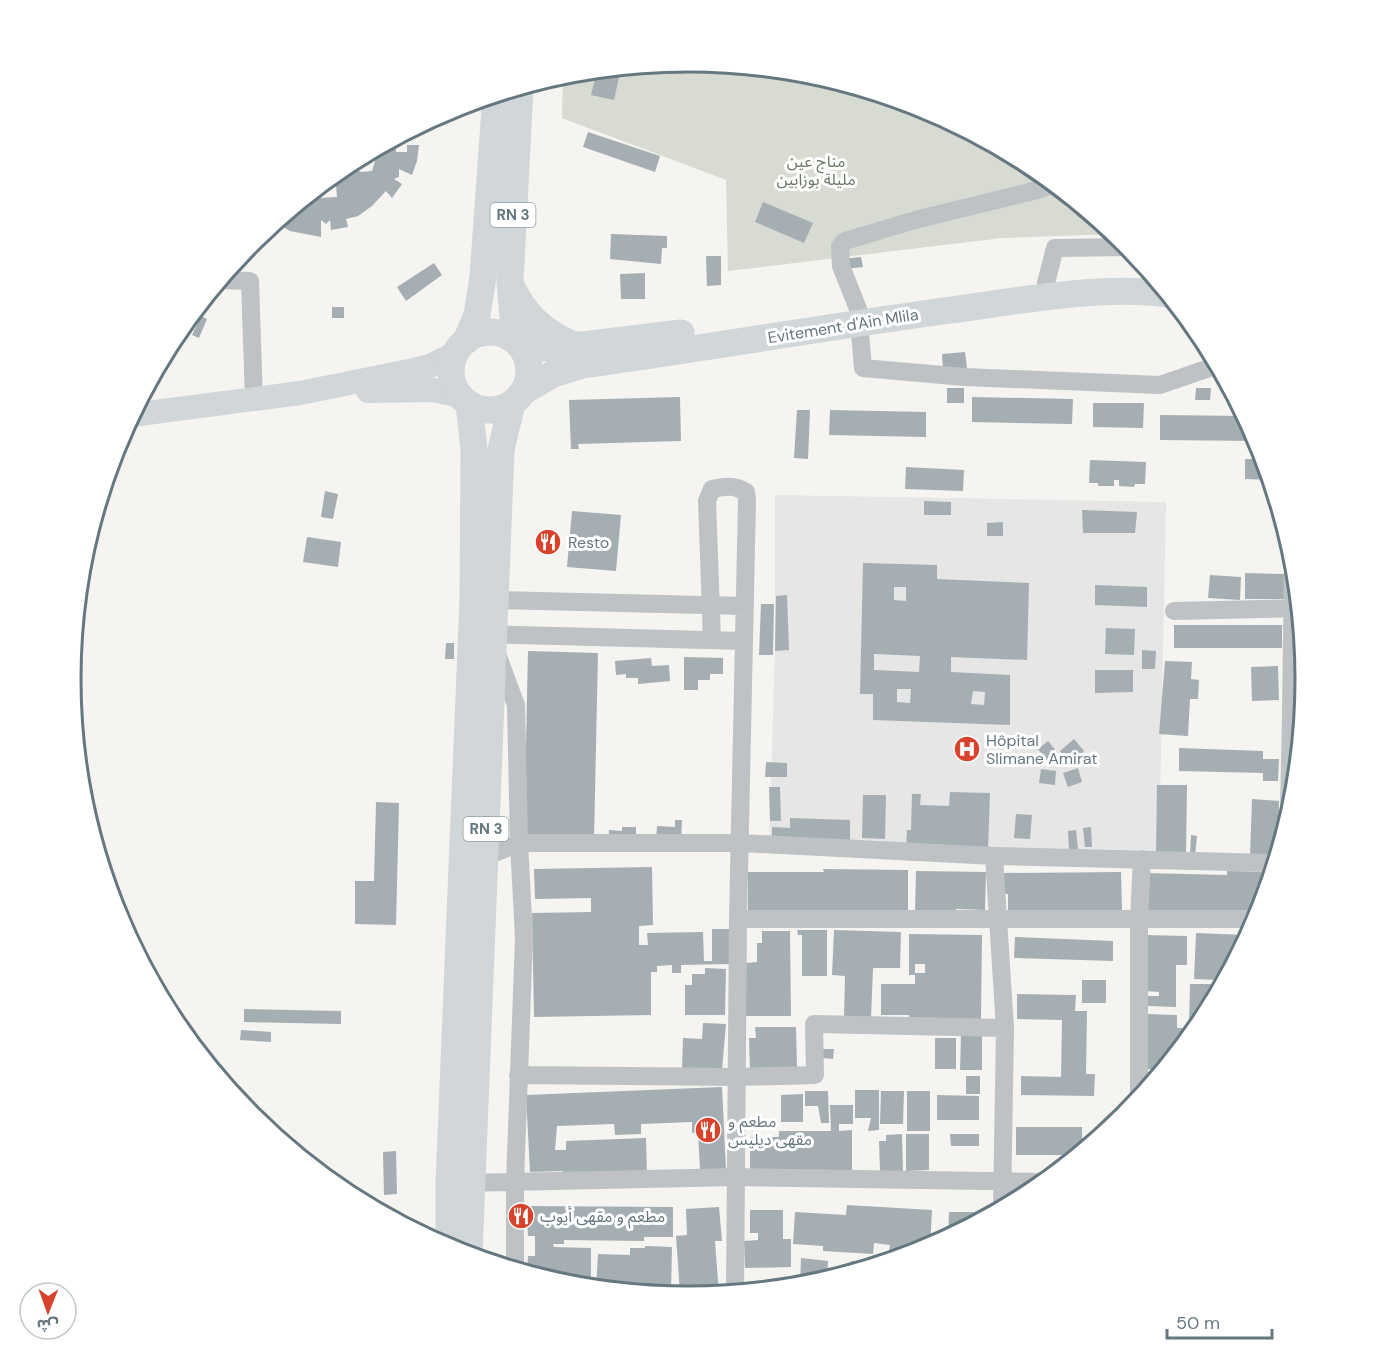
<svg xmlns="http://www.w3.org/2000/svg" width="1377" height="1359" font-family="'DM Sans','Noto Sans Arabic',sans-serif">
<style>
.built{fill:#e5e6e5}
.green{fill:#d7dbd2}
.building{fill:#a5aeb2;fill-rule:evenodd}
.lines{fill:none;stroke-linecap:round;stroke-linejoin:round}
.minor{stroke:#bec2c5;stroke-width:18}
.major{stroke:#d1d6d9;stroke-width:24}
.highway{stroke:#d1d6d9;stroke-width:27}
.labels{text-anchor:middle;dominant-baseline:central;stroke-width:6;stroke-linejoin:round;paint-order:stroke}
.shield{fill:#fff;stroke:#93a0a6;stroke-width:1.5}
.shield-label{font-size:15px;font-weight:bold;fill:#657780}
.park-label{font-size:16px;fill:#6a7864;stroke:#fff}
.street-label{font-size:16px;fill:#657780;stroke:#fff}
.poi-label{font-size:16px;fill:#657780;stroke:#fff;text-anchor:start}
.rim{fill:none;stroke:#657780;stroke-width:3}
</style>
<rect width="100%" height="100%" fill="#f5f4f1"/>
<path class="built" d="M775 495 1166 502 1159 854 769 847 775 651Z"/>
<path class="green" d="M689 62 809 73 925 109 1032 166 1115 234 1002 238 728 271 726 180 562 118 563 75Z"/>
<path class="building" d="M621 68 614 100 591 95 597 71Z
M416 128V138L405 137 404 144 396 145V152H407V145H419L417 161 412 175 399 169V177L394 179 402 184 392 198 386 191 372 206 358 216 346 219 348 227 331 230 330 220 326 224 321 220V237L290 231 276 223 309 195 319 198 337 197 335 174 348 164 361 172 372 171 379 148Z
M588 132 660 156 655 172 583 147Z
M763 202 813 223 804 243 755 222Z
M611 234 667 236V248H662L661 264 610 259Z
M706 256H721V285L707 286Z
M861 257 863 267 843 269 842 259Z
M434 263 442 275 406 301 397 287Z
M645 273V299H621L620 274Z
M332 307H344V318H332Z
M201 316 207 319 199 338 192 335Z
M965 352 967 368 943 370 942 354Z
M947 388H964V403H947Z
M1196 388H1211L1210 400H1195Z
M680 397 681 441 578 444 579 449H571L569 400Z
M972 397 1073 399 1072 424 972 422Z
M1093 403H1144L1143 428 1093 427Z
M797 410H810L808 459 794 458Z
M830 410 926 412V437L829 435Z
M1160 415 1245 416 1258 441 1160 440Z
M1245 459H1264L1271 480 1245 479Z
M1090 460 1146 462 1145 484H1135L1134 487 1119 486V480H1114V486H1098V483H1089Z
M906 467 964 470 963 491 905 489Z
M325 491 338 494 333 519 321 517Z
M924 501 951 502V515H924Z
M1082 510 1137 512 1135 533H1083Z
M572 511 621 515 616 571 567 567Z
M1003 522V536H987V523Z
M307 537 341 542 338 567 303 562Z
M863 563 937 565V579L1029 583 1027 660 951 657V672L1010 675V725L873 720V694H860ZM894 587H906V601L894 600ZM874 654 920 656 919 672 874 670ZM897 689H911L910 703 897 702ZM973 691 985 692 984 705 971 704Z
M1245 573 1284 574V599H1245Z
M1210 575 1241 577 1240 600 1208 598Z
M1095 585 1147 587V607L1095 605Z
M787 595 789 650 775 651 776 596Z
M761 604H774L773 655H759Z
M1174 625H1282V648H1174Z
M1106 628 1135 629 1134 655 1105 654Z
M446 643H454V659H445Z
M1142 650 1156 651 1155 669H1142Z
M528 651 598 653 594 839 524 837Z
M684 657 723 658V674H710V680H698V690H684Z
M651 658 652 666 669 665 670 681 638 684V678H626V674L616 675 615 661Z
M1165 661 1192 662 1191 679 1199 680 1198 699H1190L1188 736 1159 734Z
M1278 666 1279 700 1252 701 1251 667Z
M1095 670H1133V692L1095 693Z
M1074 739 1084 751 1071 763 1060 751Z
M1048 741 1058 753 1047 761 1038 749Z
M1179 748 1263 751V759H1279L1278 781H1263V773L1179 771Z
M766 762 787 763V777H765Z
M1078 768 1082 782 1068 787 1063 773Z
M1041 769 1056 771 1055 785 1039 783Z
M1157 785H1187L1186 855H1156Z
M769 787H780L781 821H770Z
M950 792 990 793 988 850 906 847 907 830H911L912 794H921L920 805 949 806Z
M863 795H886L885 839 862 838Z
M1252 799 1279 801 1278 856 1250 857Z
M376 802 399 803 396 925 355 924V881H374Z
M1016 814 1032 815 1030 839 1014 838Z
M790 818 850 820V844L772 842V827L790 828Z
M675 820H682L681 843 656 841 657 826 675 827Z
M622 827H636V840L609 839V830L622 831Z
M1091 827 1092 847H1085L1083 828Z
M1076 830 1078 849 1069 850 1068 831Z
M1191 835 1197 836 1195 856H1190Z
M652 867 653 925 639 926V945H648L647 933 703 932 704 961H712V929H730V964L681 965V973H672V965L657 966V972H651V1015L534 1017 532 913 591 912V898L535 899 534 869Z
M823 869 908 870V910H748V872H824Z
M916 871 986 872 985 910 956 909V912H915Z
M1227 871 1273 872 1260 913 1145 911V873L1227 875Z
M1121 872 1122 910 1008 912V894H1002L1001 873Z
M797 930H827V976H802V935H798Z
M834 930 901 932 900 968H873L871 1019H844L845 976 832 975Z
M762 931H790L791 1016H746V963L757 962V943H762Z
M1196 933 1245 935 1246 938 1248 937 1230 971H1219V980L1194 979Z
M909 934 982 935 981 1019H909V1015H881V984H915V973H925V964H915V975H909Z
M1144 935 1187 936V965H1176V1007L1148 1006V996H1159V992L1146 991Z
M1015 937 1113 941V961L1014 958Z
M705 968 726 969 725 1015H685V985H692V974H705Z
M1082 980H1106V1003H1082Z
M1190 984H1217V995L1200 1025H1189Z
M1017 994 1076 995 1075 1011H1087L1086 1074H1095L1094 1096 1021 1095V1076L1061 1077 1062 1020 1017 1019Z
M244 1009 341 1011V1024L244 1022Z
M1146 1014 1177 1015V1028H1195V1032L1164 1070 1145 1069Z
M703 1023 726 1024 722 1070 682 1069 683 1038 702 1039Z
M755 1027H796L797 1067 750 1071 749 1038H756Z
M241 1030 271 1032V1042L240 1040Z
M961 1036H982V1070H960Z
M935 1038H956V1069H935Z
M823 1049H834L833 1059 823 1058Z
M966 1076H980V1094H966Z
M722 1087 726 1169 700 1170 698 1133H692V1122L641 1124V1134L615 1135 614 1124 557 1126 555 1150H566V1141L646 1138 647 1175 563 1173V1171L530 1172 526 1095Z
M855 1090H879V1130L868 1131 871 1118H855Z
M805 1091H828L829 1123H821L818 1106H805Z
M881 1091H904L903 1124H880Z
M907 1091H930V1131H907Z
M803 1094V1122H781V1095Z
M937 1095 979 1096V1120H937Z
M830 1105H853V1124H839V1131L852 1130V1171H750V1137H779V1131H831Z
M1016 1127H1082V1152L1079 1155H1016Z
M902 1134 903 1171H880L879 1141H886V1135Z
M906 1134H929V1170L906 1171Z
M950 1134H979V1146H951Z
M396 1151 397 1194 384 1195 383 1152Z
M847 1205 932 1210 930 1248 903 1257 904 1253 889 1252 890 1245 874 1243 873 1254 823 1251V1246L793 1244 795 1212 846 1215Z
M526 1206 673 1207V1237H644V1241L564 1240V1244H553L554 1247 591 1248V1288L568 1286 527 1273 528 1256H535V1236H528Z
M719 1207 722 1241H715L719 1294 688 1297 676 1296V1293H680L676 1236 687 1235 686 1209Z
M750 1210H783V1239H791V1267L745 1268 744 1241 758 1240V1233H750Z
M949 1212H982L981 1220 948 1238Z
M645 1246 672 1247 671 1292 596 1288 598 1254 630 1255V1248H645Z
M801 1258 828 1261 827 1280 800 1287Z
M851 1261 884 1263 850 1273Z"/>
<g class="lines">
<path class="minor" d="M1054 184 1037 190 915 220 845 241 840 246 841 266 858 309 863 368 965 377 1160 385 1218 365
M220 280 250 281 254 400
M1046 283 1055 248 1129 247
M494 600 745 606
M1174 611 1299 608
M483 634 744 641
M712 640 707 501 712 489C726 486 734 485 746 492L747 500 738 919 735 1293
M497 654 516 705 519 843H741L994 856 1276 863
M1291 715 1293 554
M1289 809 1291 715H1301
M994 856 1005 1028 1002 1209
M485 857 519 843 524 938 515 1182V1269
M738 919H1258
M518 1075 738 1077 815 1075 814 1024 1005 1028
M1139 1100V919L1142 859
M463 1183 736 1177 1046 1182"/>
<path class="major" d="M368 391 433 390 461 396
M132 415 300 393 414 370 430 366 456 353"/>
<path class="highway" d="M512 287C525 317 548 335 577 346
M451 371a39 39 0 1 1 78 0a39 39 0 1 1-78 0Z
M466 341 477 315 483 277 496 95
M515 341 510 282 520 88
M519 345 542 348H558L681 333
M524 391 553 374 582 365C705 348 827 327 951 310 1017 301 1102 285 1168 294
M449 1249V1183L473 600 474 449 469 404
M469 1255 501 450 512 403"/>
</g>
<defs>
<symbol id="restaurant-disc" viewBox="-11 -11 22 22"><circle r="9.5" fill="#d8432e" stroke="#fff"/><path d="M-5-6h1v4h1v-4h1v4h1v-4h1v5L-1.5 .5V6h-2V.5L-5-1ZM5-6V6H3V1.5H1.5Q1.5-4 5-6Z" fill="#fff"/></symbol>
<symbol id="hospital-disc" viewBox="-11 -11 22 22"><circle r="9.5" fill="#d8432e" stroke="#fff"/><path d="M-5-5h3v3.5h4V-5h3V5h-3V1.5h-4V5h-3Z" fill="#fff"/></symbol>
</defs>
<g fill-rule="evenodd">
<use href="#restaurant-disc" x="533" y="527" width="30" height="30"/>
<use href="#hospital-disc" x="952" y="734" width="30" height="30"/>
<use href="#restaurant-disc" x="693" y="1115" width="30" height="30"/>
<use href="#restaurant-disc" x="506" y="1201" width="30" height="30"/>
</g>
<g class="labels">
<g class="shield">
<rect x="490.5" y="203" width="45" height="24" rx="4.5"/>
<rect x="463.5" y="817" width="45" height="24" rx="4.5"/>
</g>
<g class="shield-label">
<text x="513" y="215">RN 3</text>
<text x="486" y="829">RN 3</text>
</g>
<g class="park-label">
<text x="816" y="161">مناج عين<tspan x="816" dy="18">مليلة بوزابين</tspan></text>
</g>
<g class="street-label">
<text transform="translate(843 326) rotate(-9)">Evitement d'Ain Mlila</text>
</g>
<g class="poi-label">
<text x="568" y="542">Resto</text>
<text x="986" y="740">Hôpital<tspan x="986" dy="18">Slimane Amirat</tspan></text>
<text x="728" y="1121">مطعم و<tspan x="728" dy="18">مقهى ديليس</tspan></text>
<text x="540" y="1216">مطعم و مقهى أيوب</text>
</g>
</g>
<path d="M0 0H1377V1359H0ZM81 679a607 607 0 1 1 1214 0a607 607 0 1 1-1214 0Z" fill="#fff" fill-rule="evenodd"/>
<path class="rim" d="M81 679a607 607 0 1 1 1214 0a607 607 0 1 1-1214 0Z"/>
<g transform="translate(48 1311) rotate(181)"><circle r="28" fill="#ffffff" stroke="#c1c9cc" stroke-width="1.5"/>
<path d="M0-4.5L10 22L0 15L-10 22Z" fill="#d8432e"/>
<text y="-9" font-size="16" font-weight="bold" text-anchor="middle" fill="#657780">ش</text>
</g>
<path d="M1167 1329v9h105v-9" fill="none" stroke="#657780" stroke-width="3"/>
<text x="1176" y="1329" font-size="18" fill="#657780" stroke="#ffffff" stroke-width="4.5" paint-order="stroke">50 m</text>
</svg>
